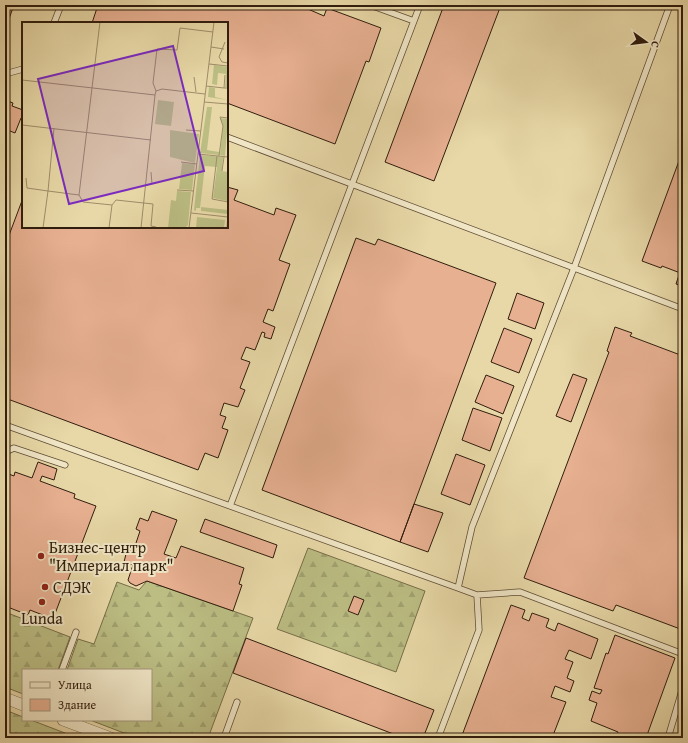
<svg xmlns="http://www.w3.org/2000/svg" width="688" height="743" font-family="'Gentium Book Plus',serif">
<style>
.forest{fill:url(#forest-firs);stroke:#766d48}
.building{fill:#e7b091;stroke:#301d0d}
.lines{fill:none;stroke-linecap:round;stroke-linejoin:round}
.service-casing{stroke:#5e4c34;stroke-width:7}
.minor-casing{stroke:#5e4c34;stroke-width:12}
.service{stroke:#f0e6c6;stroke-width:5.5}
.minor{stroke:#f0e6c6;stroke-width:11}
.poi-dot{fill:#8f2418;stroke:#f0e6c6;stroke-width:1.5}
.labels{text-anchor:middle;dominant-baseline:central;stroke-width:4;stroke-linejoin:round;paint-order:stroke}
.poi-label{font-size:16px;fill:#301d0d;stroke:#f0e6c6;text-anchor:start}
.inset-road{fill:none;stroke:#9e8d69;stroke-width:1}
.view{fill:#7b2cbf;fill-opacity:0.15;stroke:#7b2cbf;stroke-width:2}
.inset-edge{fill:none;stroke:#301d0d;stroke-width:2}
</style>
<defs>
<pattern id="forest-firs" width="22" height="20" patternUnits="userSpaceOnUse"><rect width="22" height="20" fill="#bbbd83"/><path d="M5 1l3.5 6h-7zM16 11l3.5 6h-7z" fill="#a1a270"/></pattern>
</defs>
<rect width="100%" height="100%" fill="#e8d8a7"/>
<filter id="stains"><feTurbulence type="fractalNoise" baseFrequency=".005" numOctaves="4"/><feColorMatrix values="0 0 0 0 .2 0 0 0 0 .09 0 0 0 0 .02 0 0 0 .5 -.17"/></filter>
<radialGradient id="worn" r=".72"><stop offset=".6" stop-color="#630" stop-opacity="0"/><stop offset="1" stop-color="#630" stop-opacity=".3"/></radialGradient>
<path class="forest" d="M308 548 425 591 396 672 277 629Z
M147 581 253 618 208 738H137L90 720H151V670H67L78 639 94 644 117 582 139 590Z
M5 612 70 637 58 670H23V694L5 687Z
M5 710 23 717V720H31L78 738H5Z"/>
<path class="building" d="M5 5H14L5 30Z
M98 5H301V6L324 16 327 8 381 28 369 62 366 61 335 144 227 103V23H92Z
M444 5H501L434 181 385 162Z
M5 100 13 103 12 106 23 110V118H21L15 133 5 129Z
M683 150V274L662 266 661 268 642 261Z
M227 187 238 190 234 200 274 215 276 208 296 215 279 260 290 264 273 311 268 309 263 322 275 327 271 339 264 337 265 333 262 332 255 350 246 347 241 359 250 362 240 388 245 390 238 407 224 403 220 415 226 417 222 428 228 430 218 458 205 453 198 470 5 398V246L23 198V227H227Z
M356 238 375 245 378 239 496 283 400 542 262 490Z
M679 275 683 277V286L676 284Z
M517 293 544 303 535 329 508 319Z
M615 327 632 333 630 336 683 356V630L616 605 613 611 524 578 609 352 607 351Z
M504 328 532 339 519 373 491 362Z
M573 374 587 379 571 422 556 416Z
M486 375 514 386 503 414 475 402Z
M473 408 502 418 490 451 462 440Z
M456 454 485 465 470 505 441 494Z
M38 462 57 469 54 480 42 476 40 481 75 494 74 498 96 506 53 619 30 610 28 615 5 606V475L6 473 14 476 15 472 32 478Z
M414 504 443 513 428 552 400 542Z
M152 511 177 520 164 554 176 558 181 546 244 568 239 584 242 585 233 611 147 581 136 586 130 583 128 580 133 565 124 562 127 550 133 552 140 531 136 529 140 518 148 521Z
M205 519 277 545 273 558 200 532Z
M354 596 364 600 358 615 348 611Z
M511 605 525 610 522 618 529 621 532 613 549 619 546 627 555 631 558 623 598 639 591 659 569 650 565 659 573 662 567 678 574 681 570 692 555 686 551 697 566 702 552 738H461Z
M615 635 675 658 646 738H622L617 736 618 732 591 721 597 703 589 700 592 691 600 694 602 690 594 688 606 653 608 654Z
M246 638 434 710 423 738H404L233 673Z"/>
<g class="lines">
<defs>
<path id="service" d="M370 5 414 21
M54 23 61 5
M5 74 23 69
M227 137 683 309
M5 425 458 588 472 527 574 268 670 5
M5 452 14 448 65 465
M230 506 420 5
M477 595 520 592 683 654
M62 670 76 632
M224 738 237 702
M438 738 479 630 477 595 458 588
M668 738 683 687"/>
<path id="minor" d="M5 698 23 705
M63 720 111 738"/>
</defs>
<use href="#service" class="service-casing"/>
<use href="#minor" class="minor-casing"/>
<use href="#service" class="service"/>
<use href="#minor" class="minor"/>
</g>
<g class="poi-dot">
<circle cx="41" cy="556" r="4"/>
<circle cx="45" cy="587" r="4"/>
<circle cx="42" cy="602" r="4"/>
</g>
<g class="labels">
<g class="poi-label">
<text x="49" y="547">Бизнес-центр<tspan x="49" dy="18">"Империал парк"</tspan></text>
<text x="53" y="587">СДЭК</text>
<text x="42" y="618" text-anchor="middle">Lunda</text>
</g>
</g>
<g transform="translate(22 22)">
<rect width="206" height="206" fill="#e8d8a7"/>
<path d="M192 43 206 45V65H203L204 52 196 51 195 63 190 62ZM187 65 193 66V75L206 78 186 75ZM136 78 152 80 149 104 133 102ZM185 85H190L185 128 197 130V133L178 131ZM198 96 206 97 203 134 198 133 201 104ZM148 108 177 112 173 141 148 135ZM178 133 201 135 200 149 206 150V170L205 179 191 176 195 145 183 144 178 186H174V189L172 188ZM160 141 173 142 170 168 157 167ZM155 169 169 170 166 203 163 206H146L149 178 154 179ZM179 185 206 188V192L179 189Z" fill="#bbbd83"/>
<path d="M175 195 203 198 202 206H174Z" fill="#bbbd83"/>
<path class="inset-road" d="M203 20 197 35 200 40 206 41M189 25 202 27M187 42 206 44M203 53 202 66H206M172 55 174 70M0 58 133 73 119 206M184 64 202 66M134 69 131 61 135 27 155 28 158 6 191 10M133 73 134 69 140 67 183 72M182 80 206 82M0 103 129 118M164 108 179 109M176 132 206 135M195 134 190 177 206 180M197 134 201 104 198 95 206 96M159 140 175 142M200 149 202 135M129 150 130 162M4 156 5 166 26 169 32 106M155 168 172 169M57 173 61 180 90 183 94 178 131 182 129 204 134 205M169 191 206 195M21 206 26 169 57 173 78 0M87 206 90 183M167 206 192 0M205 206 206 189"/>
<path class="view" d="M151 24 182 149 47 182 16 57Z"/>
<rect width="206" height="206" class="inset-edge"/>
</g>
<rect width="688" height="743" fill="none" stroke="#e8d8a7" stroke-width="20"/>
<rect x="6" y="6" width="676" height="731" fill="none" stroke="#301d0d" stroke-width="2"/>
<rect x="10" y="10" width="668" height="723" fill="none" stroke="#301d0d"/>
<rect x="22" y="669" width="130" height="52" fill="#f0e6c6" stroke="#a3967c"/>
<rect x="30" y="682" width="20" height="6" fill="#f0e6c6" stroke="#a3967c"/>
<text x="58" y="689" font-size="12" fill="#301d0d">Улица</text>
<rect x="30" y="699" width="20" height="12" fill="#e7b091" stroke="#a3967c"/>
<text x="58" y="709" font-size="12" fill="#301d0d">Здание</text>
<g transform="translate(646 42) rotate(104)" stroke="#f0e6c6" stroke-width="3" paint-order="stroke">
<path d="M0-3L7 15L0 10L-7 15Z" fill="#301d0d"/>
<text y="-6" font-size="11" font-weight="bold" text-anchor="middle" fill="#301d0d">С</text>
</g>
<rect width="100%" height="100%" filter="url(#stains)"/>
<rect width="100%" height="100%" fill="url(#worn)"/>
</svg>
